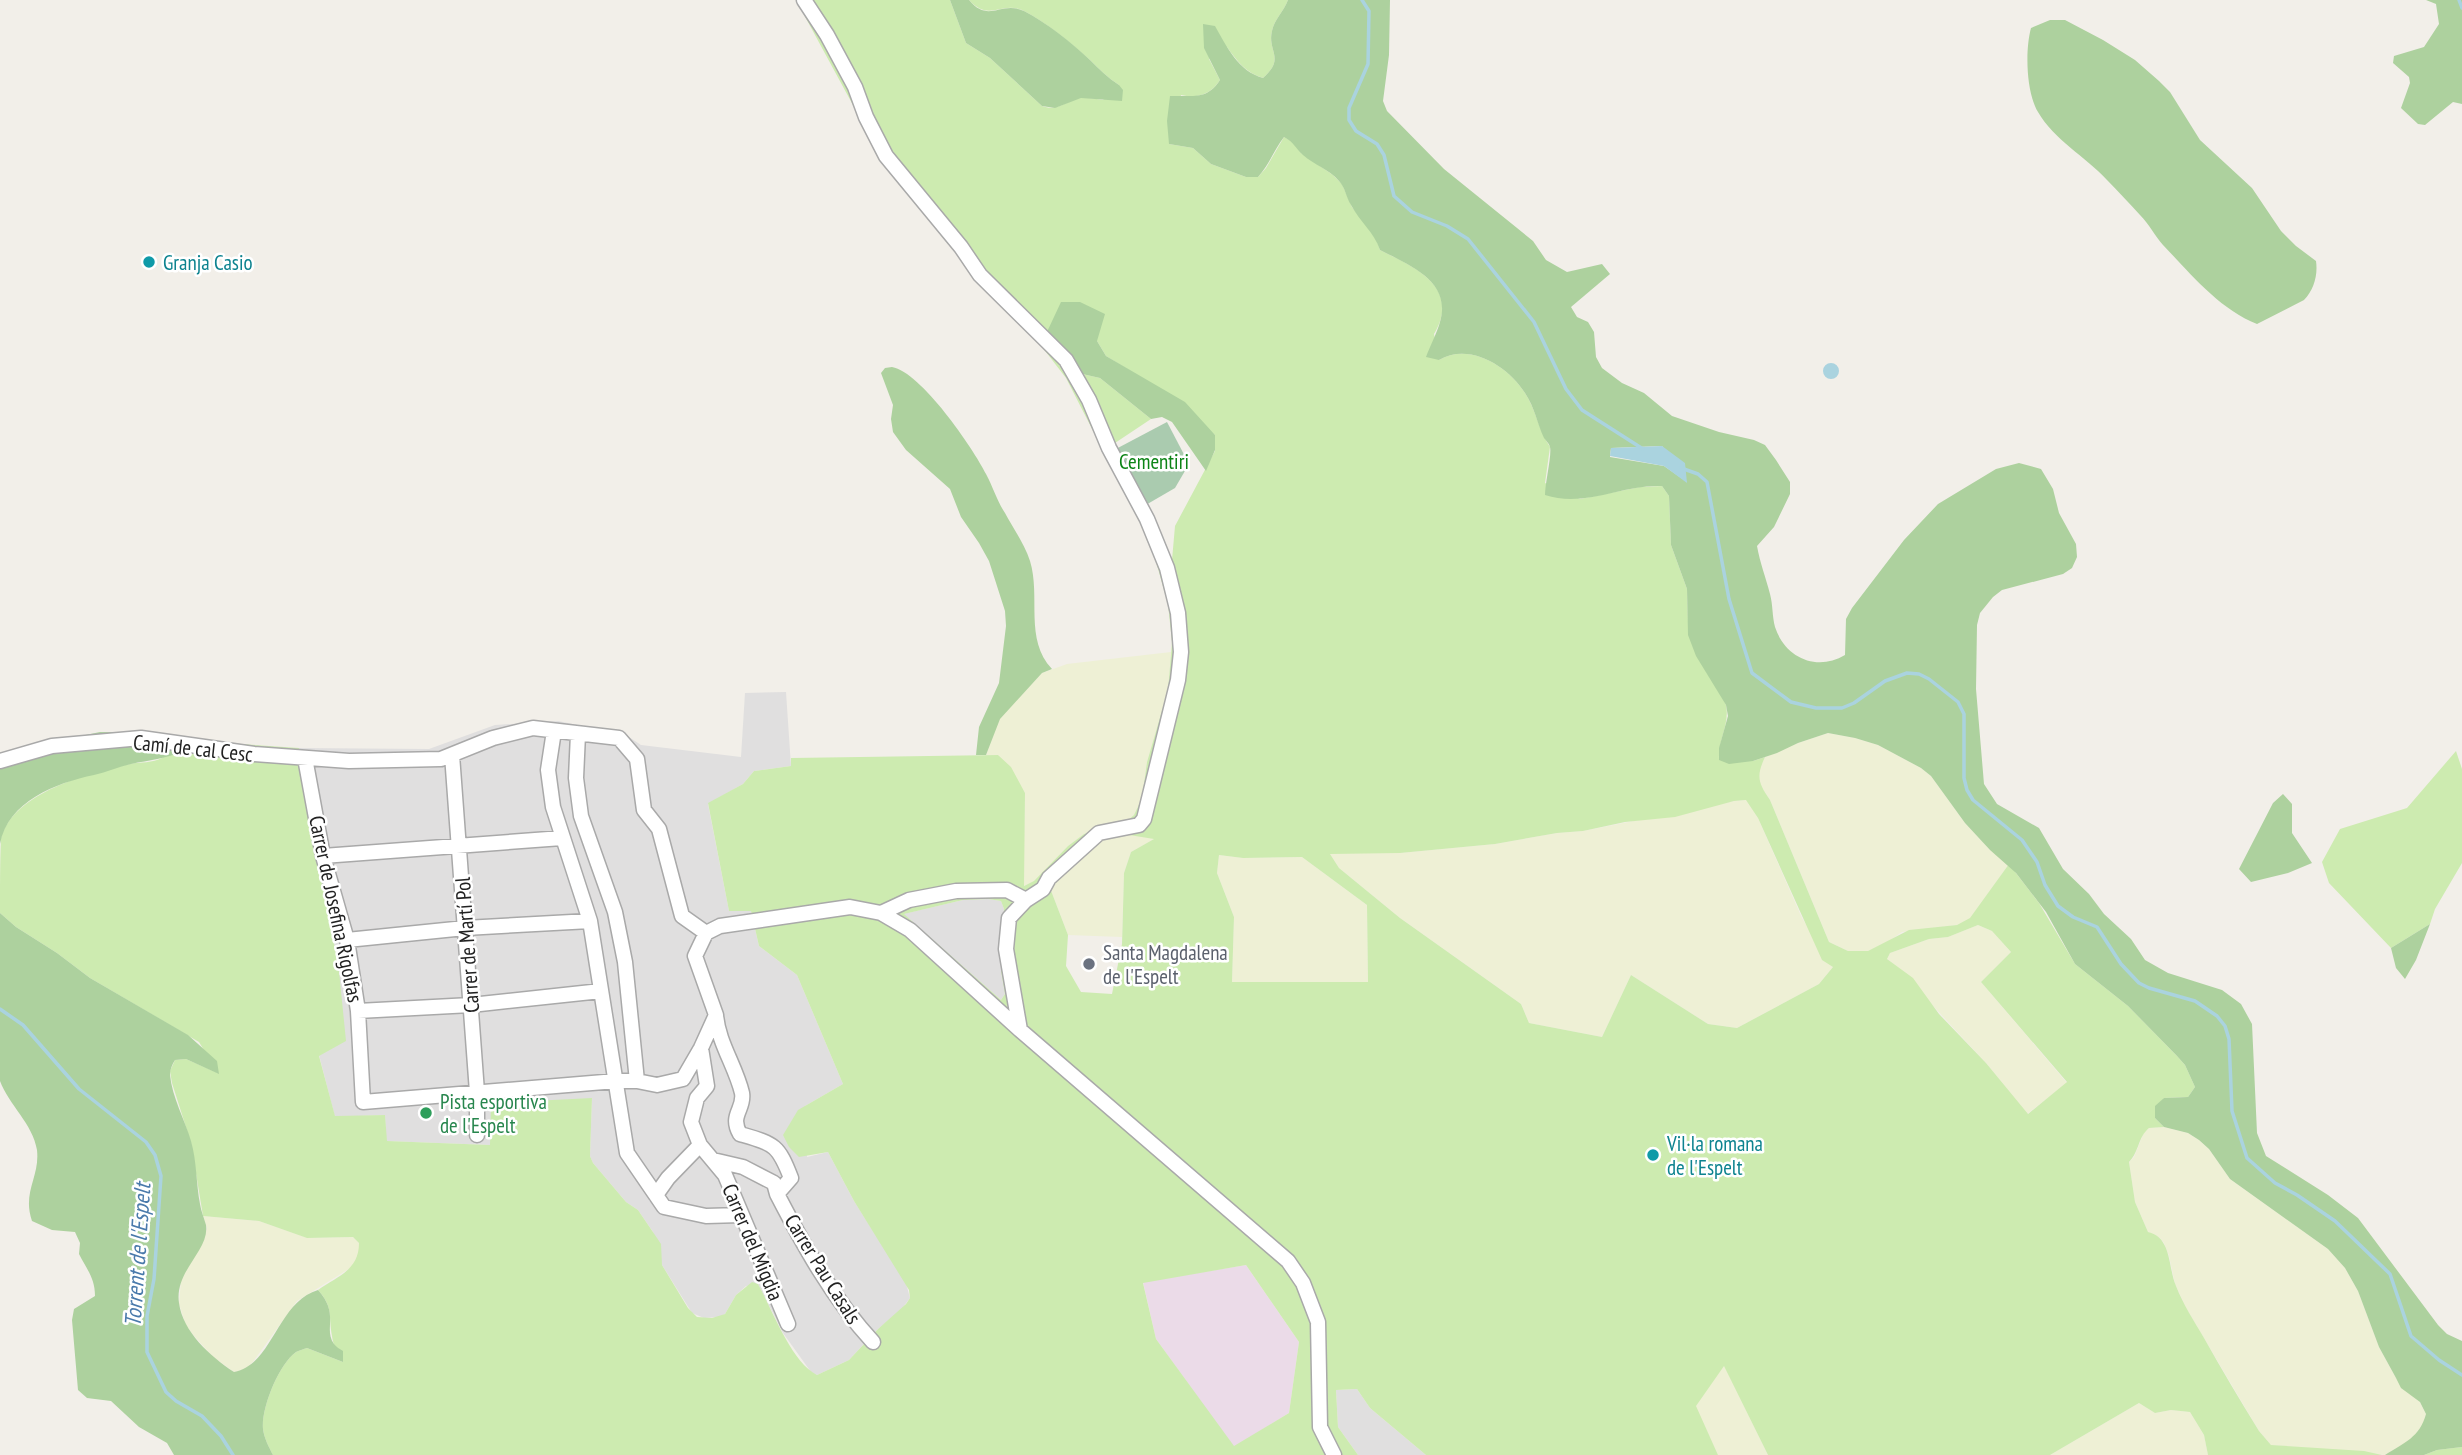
<svg xmlns="http://www.w3.org/2000/svg" width="2462" height="1455" font-family="'PT Sans Narrow',sans-serif">
<style>
.residential{fill:#e0dfdf}
.industrial{fill:#ebdbe8}
.farmland{fill:#eef0d5}
.grass{fill:#cdebb0;fill-rule:evenodd}
.forest{fill:#add19e;fill-rule:evenodd}
.cemetery{fill:#aacbaf}
.water{fill:#aad3df}
.lines{fill:none;stroke-linecap:round;stroke-linejoin:round}
.stream{stroke:#aad3df;stroke-width:3.5}
.minor-casing{stroke:#a9a9a9;stroke-width:17}
.minor{stroke:#fff;stroke-width:14}
.culture-dot{fill:#0f9aa8;stroke:#fff;stroke-width:2.5}
.worship-dot{fill:#6b7280;stroke:#fff;stroke-width:2.5}
.leisure-dot{fill:#2e9e5b;stroke:#fff;stroke-width:2.5}
.labels{text-anchor:middle;dominant-baseline:central;stroke-width:5;stroke-linejoin:round;paint-order:stroke}
.culture-label{font-size:21px;fill:#0d838f;stroke:#fff;text-anchor:start}
.park-label{font-size:21px;fill:#0c8416;stroke:#fff}
.street-label{font-size:21px;fill:#222;stroke:#fff}
.worship-label{font-size:21px;fill:#5b616d;stroke:#fff;text-anchor:start}
.leisure-label{font-size:21px;fill:#27864d;stroke:#fff;text-anchor:start}
.water-label{font-size:23px;font-style:italic;fill:#4a7aab;stroke:#fff}
</style>
<rect width="100%" height="100%" fill="#f2efe9"/>
<path class="residential" d="M786 692 791 766 754 771 743 784 708 804 729 911H751L759 946 797 975 843 1084 805 1106 807 1157 828 1152 854 1201 906 1283 910 1298 901 1310 878 1329 849 1360 817 1375 811 1372 783 1333 758 1284 746 1286 736 1295 725 1314 719 1317 704 1318 692 1313 662 1265 653 1232 638 1210 626 1202 593 1163 590 1156 592 1098 490 1145 386 1141 385 1115 335 1117 319 1055 339 971 299 748 429 749 495 725 558 721 626 735 641 745 741 757 745 693Z
M988 899 1001 901 1004 909 1001 971 1005 994 1001 1000 903 914 963 900Z
M1357 1389 1370 1408 1426 1455H1358L1338 1427 1336 1390Z"/>
<path class="industrial" d="M1246 1265 1299 1342 1289 1413 1234 1447 1156 1339 1143 1282Z"/>
<path class="farmland" d="M1171 652 1168 690 1147 762 1142 798 1134 815 1127 821 1084 834 1068 846 1034 882 1023 886 1025 793 998 755H986L999 719 1042 673 1067 664Z
M1828 733 1855 738 1878 745 1921 768 1931 776 1965 823 1990 850 2009 864 1970 919 1957 925 1902 932 1886 943 1868 951H1848L1829 942 1770 800 1758 783V771L1765 757 1798 743Z
M1747 800 1758 818 1802 918 1833 967 1819 984 1737 1028 1708 1024 1631 975 1602 1037 1529 1023 1521 1004 1400 918 1339 868 1329 853H1400L1495 844 1557 833 1583 831 1734 801Z
M1117 833 1156 838 1131 852 1124 873 1122 937 1068 935 1050 888 1103 839Z
M1219 855 1243 858 1302 857 1367 905 1368 983 1232 982 1234 917 1217 873Z
M1978 925 1992 931 2011 952 1981 982 2067 1083 2027 1114 1986 1063 1897 967 1887 959 1890 953 1929 939 1948 937Z
M2164 1127 2188 1133 2199 1140 2209 1149 2230 1179 2328 1249 2345 1268 2358 1291 2379 1347 2396 1378 2420 1402 2426 1414 2423 1425 2416 1435 2405 1444 2385 1455 2313 1449 2271 1445 2259 1431 2186 1308 2175 1284 2169 1256 2164 1243 2160 1238 2148 1232 2135 1202 2129 1162 2134 1157 2144 1132 2149 1128Z
M203 1216 259 1221 308 1238 353 1237 359 1243V1255L352 1267 297 1301 253 1362 245 1369 234 1372 213 1357 195 1337 186 1326 179 1304 181 1280 204 1239 207 1228Z
M1724 1365 1768 1455H1718L1695 1406Z
M2139 1403 2155 1413 2171 1410 2190 1412 2204 1435 2208 1455H2050Z"/>
<path class="grass" d="M796 0H950L966 43 990 58 1042 106C1058 112 1065 101 1080 98 1087 97 1095 99 1103 100L1119 85C1108 78 1099 69 1090 60 1070 42 1047 23 1024 11 1001 0 990 23 969 0H1288C1284 11 1274 20 1272 31 1267 51 1286 58 1263 78 1246 73 1237 61 1227 47L1209 59 1220 80C1211 94 1198 99 1181 95L1169 144 1193 148 1211 164 1246 177H1258L1266 168 1284 137 1295 143 1301 153 1333 175 1342 184 1352 207 1376 238 1380 250C1414 267 1462 287 1434 334L1439 360C1469 342 1508 366 1525 393 1536 410 1539 431 1550 447L1545 483 1580 499 1640 487 1662 486 1669 496 1671 545 1687 589 1688 622 1726 705C1730 724 1718 740 1719 759L1753 761 1765 757C1756 776 1758 783 1770 800L1829 942 1848 951H1868L1909 930 1957 925 1970 918 2009 864 2039 903 2075 964 2128 1006 2177 1056 2185 1065 2195 1087 2188 1097 2164 1098 2155 1118 2164 1127 2149 1128C2138 1137 2139 1152 2129 1162L2135 1202 2148 1232C2172 1237 2168 1268 2176 1286 2183 1304 2194 1321 2204 1338 2222 1370 2240 1400 2259 1431L2271 1445 2364 1451 2382 1455H2208L2204 1435 2190 1412 2171 1410 2155 1413 2139 1403 2050 1455H1768L1724 1366 1696 1406 1718 1455H1426L1370 1408 1357 1389 1336 1390 1338 1427 1358 1455H273C269 1447 264 1438 263 1429 261 1408 279 1364 296 1352 300 1350 304 1349 307 1348L343 1362C339 1354 333 1346 332 1336 328 1316 334 1308 318 1290 338 1276 359 1270 359 1243L353 1237 307 1238 259 1221 203 1216 191 1143 172 1083 170 1071 175 1060 186 1059 218 1073 199 1042 90 978 57 953 16 927 0 913C0 891 0 859 1 838 14 792 89 773 130 764 140 762 153 763 162 758 169 754 176 746 182 740L299 748 339 971 346 1041 319 1056 335 1116 385 1115 387 1141 490 1145 491 1103 592 1098 590 1156 593 1163 626 1202 638 1210 657 1238 661 1244 662 1265 688 1308 697 1317 712 1318 725 1314 736 1295 752 1282 758 1284C772 1309 791 1362 817 1375L849 1360 878 1329 906 1304 910 1298 909 1290 854 1201 828 1152 799 1157 789 1147 783 1135 798 1110 843 1084 797 975 759 946 751 911H729L708 803 743 784 754 771 791 766V758L998 755 1011 767 1025 793 1024 886 1034 881 1068 846 1084 834 1127 821 1134 815 1142 798 1147 762 1168 690 1172 642 1168 604 1151 544 1066 378 1039 343 944 239 886 166ZM1097 341 1106 356 1155 386 1215 435V451L1175 526 1172 560 1112 445 1151 419 1100 378 1078 373ZM1746 800 1758 818 1822 960 1833 967 1819 984 1737 1028 1708 1024 1631 975 1602 1037 1529 1023 1521 1004 1400 918 1339 868 1330 854 1400 853 1495 844 1557 833 1583 831 1625 822 1675 817 1734 801ZM1117 833 1154 839 1131 852 1124 873 1122 944 1112 994 1081 992 1066 966 1068 935 1050 888 1103 839ZM1219 855 1243 858 1302 857 1367 905 1368 982H1232L1234 917 1217 873ZM988 899 1001 901 1004 909 1001 971 1005 994 1001 1000 904 914 963 900ZM1978 925 1992 931 2011 952 1981 982 2067 1082 2028 1114 1986 1063 1939 1014 1913 978 1887 959 1890 953 1929 939 1948 937ZM1246 1265 1299 1342 1289 1413 1234 1446 1156 1339 1143 1283Z
M2456 751 2462 769V863L2435 909 2430 924 2391 948 2329 883 2322 862 2340 829 2407 808Z
M2462 1447V1455H2424L2437 1450Z"/>
<path class="forest" d="M950 0H969C989 24 1001 0 1024 11 1047 23 1071 42 1090 60 1099 69 1108 78 1119 85L1123 90 1122 101 1081 98 1055 108 1042 106 990 58 966 43Z
M1288 0H1390L1389 55 1383 101 1387 111 1444 169 1533 241 1546 260 1567 272 1602 264 1610 274 1571 307 1577 317 1588 322 1594 332 1596 357 1602 368 1622 383 1644 393 1672 416 1719 432 1754 440 1765 445 1776 460 1790 482V494L1774 527 1757 546C1760 563 1766 578 1770 594 1773 605 1772 616 1775 627 1785 658 1817 672 1845 655L1846 619 1852 608 1904 540 1938 504 1996 469 2019 463 2041 469 2053 489 2059 513 2076 544 2077 557 2072 568 2063 574 2002 590 1993 597 1980 613 1977 625 1976 689 1984 784 1997 804 2039 828 2063 869 2089 894 2104 914 2131 939 2145 960 2168 973 2222 990 2241 1004 2252 1024 2257 1133 2266 1156 2328 1195 2358 1218 2438 1325 2447 1334 2462 1341V1447L2437 1450 2424 1455H2385C2404 1443 2420 1437 2426 1414L2420 1402 2401 1388 2396 1378 2379 1347 2358 1291 2345 1268 2328 1249 2230 1179 2209 1149 2199 1140 2188 1133 2164 1127 2155 1118V1106L2164 1098 2188 1097 2195 1087 2185 1065 2177 1056 2128 1006 2075 964 2046 912 2016 873 1990 850 1965 823 1931 776 1921 768 1878 745 1855 738 1828 733 1798 743 1777 753 1753 761 1729 764 1719 760V748L1728 716 1726 705 1696 656 1688 635 1687 589 1671 545 1669 496 1662 486C1623 484 1585 508 1545 495 1545 483 1552 455 1550 447 1549 443 1546 441 1544 438 1537 423 1535 408 1525 393 1508 366 1469 342 1439 360L1426 357C1430 346 1437 333 1440 322 1452 281 1409 265 1380 250 1374 232 1360 222 1351 205 1346 197 1345 187 1339 181 1329 169 1314 165 1303 155 1295 148 1295 143 1284 137 1274 150 1269 165 1258 177H1246L1211 164 1193 148 1169 144 1167 121 1170 96C1191 95 1207 101 1220 80L1204 48 1203 24 1215 26C1227 47 1238 71 1263 78 1286 58 1267 51 1272 31 1274 20 1284 11 1288 0ZM1662 446 1687 482 1664 466 1610 457 1611 448Z
M2426 0H2462V104L2453 102 2425 125 2418 124 2401 108 2410 83 2409 77 2393 63 2394 56 2424 47 2439 24 2436 4Z
M2050 20H2065L2103 40 2135 60 2159 81 2170 92 2200 140 2252 188 2281 231 2296 246 2316 261C2318 275 2314 290 2304 300L2257 324C2219 309 2190 273 2163 245 2155 236 2149 224 2140 215 2129 203 2118 191 2107 180 2085 156 2054 140 2038 112 2026 92 2025 50 2031 28Z
M1061 302H1080L1105 314 1097 341 1106 356 1185 402 1215 435V450L1206 471 1172 422 1162 417 1151 419 1100 378 1078 373 1046 334Z
M892 367C921 372 973 448 986 474 993 487 997 501 1005 513 1013 528 1025 545 1030 561 1041 597 1024 639 1052 669L1042 673 1000 719 986 755H976L979 727 999 683 1006 626 1005 611 989 561 979 543 961 517 950 489 906 450 893 432 891 419 893 405 881 373 885 368Z
M100 732 161 733 182 740 183 751C166 759 149 760 131 764 118 767 107 772 94 775 56 783 8 801 0 844V753Z
M2283 794 2292 804V833L2312 863 2288 873 2251 882 2239 869 2273 803Z
M0 913 16 927 57 953 90 978 188 1035 217 1061 219 1074 186 1059 175 1060C172 1065 170 1069 170 1075 172 1097 185 1120 191 1141 197 1162 196 1183 200 1204 201 1211 204 1218 206 1225 210 1250 174 1271 179 1303 183 1332 210 1356 234 1372 273 1365 277 1302 318 1290 340 1314 323 1329 334 1344 336 1347 340 1349 343 1351V1362L307 1348C304 1349 300 1350 296 1352 279 1364 261 1408 263 1429 264 1438 269 1447 273 1455H174L167 1443 139 1427 111 1401 87 1398 78 1390 72 1320 74 1309 95 1296C95 1278 87 1270 79 1254L80 1243 75 1232 52 1230 32 1221C22 1192 40 1177 37 1150 33 1124 9 1105 0 1081Z
M2430 924 2416 960 2405 979 2396 968 2391 948Z"/>
<path class="cemetery" d="M1167 422 1189 464 1175 488 1144 506 1114 450Z"/>
<path class="water" d="M1823 371a8 8 0 1 1 16 0a8 8 0 1 1-16 0Z
M1662 446 1685 463 1687 483 1664 466 1610 456 1611 448Z"/>
<g class="lines">
<path class="stream" d="M1362 0 1369 11 1368 64 1349 108V120L1356 131 1377 144 1384 155 1394 196 1412 212 1447 226 1468 239 1534 322 1566 389 1582 410 1643 449
M2459 0 2462 8
M1681 468 1698 474 1707 482 1729 599 1752 673 1791 702 1816 708H1842L1854 703 1885 681 1907 673 1919 674 1929 679 1958 702 1964 714V778L1967 790 1973 800 2022 840 2037 862 2045 885 2058 906 2073 917 2097 927 2121 964 2139 983 2149 988 2195 1001 2217 1016 2225 1026 2229 1039 2232 1111 2247 1158 2275 1183 2297 1195 2335 1221 2390 1274 2411 1336 2439 1360 2462 1375
M0 1009 23 1025 79 1089 146 1142 155 1155 161 1176 154 1279 147 1316V1352L166 1392 176 1401 202 1416 221 1436 233 1455"/>
<defs>
<path id="minor" d="M804 0 827 35 855 87 866 117 886 156 961 247 980 275 1066 360 1089 400 1109 448 1147 519 1167 568 1178 613 1181 652 1178 680 1144 819 1139 825 1099 833 1049 878 1043 889 1026 900 1009 918 1006 949 1020 1030
M554 731 548 770 553 807 590 921 627 1153 664 1207 706 1216 741 1215
M578 734 576 778 581 816 615 912 625 962 637 1081
M452 755 477 1092V1135
M305 758 323 856 347 940 358 1011 363 1102 616 1081H637L657 1085 683 1079 701 1048 716 1015 695 956 706 933 720 926 850 907 881 913 910 930 1020 1030 1288 1261 1303 1283 1318 1322 1320 1427 1334 1455
M0 761 52 746 141 738 254 754 349 761 441 759 493 738 533 728 619 738 637 759 644 810 659 829 682 916 706 933
M323 856 562 838
M881 913 909 900 956 891 1007 890 1026 900
M347 940 465 928 590 921
M358 1011 471 1005 601 991
M716 1015C718 1042 736 1067 742 1093 745 1109 729 1115 740 1134 774 1144 778 1144 791 1178L777 1194
M701 1048 707 1086 697 1098 691 1122 700 1145 725 1175 788 1324
M713 1160 743 1167 774 1183 777 1194C804 1246 833 1299 873 1342
M656 1195 668 1178 700 1145"/>
</defs>
<use href="#minor" class="minor-casing"/>
<use href="#minor" class="minor"/>
</g>
<g class="culture-dot">
<circle cx="149" cy="262" r="7"/>
<circle cx="1653" cy="1155" r="7"/>
</g>
<circle class="worship-dot" cx="1089" cy="964" r="7"/>
<circle class="leisure-dot" cx="426" cy="1113" r="7"/>
<g class="labels">
<g class="culture-label">
<text x="163" y="262">Granja Casio</text>
<text x="1667" y="1143">Vil·la romana<tspan x="1667" dy="24">de l'Espelt</tspan></text>
</g>
<g class="park-label">
<text x="1154" y="461">Cementiri</text>
</g>
<g class="street-label">
<text transform="translate(193 748) rotate(6)">Camí de cal Cesc</text>
<text transform="translate(336 909) rotate(78)">Carrer de Josefina Rigolfas</text>
<text transform="translate(467 945) rotate(-94)">Carrer de Martí Pol</text>
<text transform="translate(753 1242) rotate(67)">Carrer del Migdia</text>
<text transform="translate(823 1269) rotate(58)">Carrer Pau Casals</text>
</g>
<g class="worship-label">
<text x="1103" y="952">Santa Magdalena<tspan x="1103" dy="24">de l'Espelt</tspan></text>
</g>
<g class="leisure-label">
<text x="440" y="1101">Pista esportiva<tspan x="440" dy="24">de l'Espelt</tspan></text>
</g>
<g class="water-label">
<text transform="translate(137 1255) rotate(-86)">Torrent de l'Espelt</text>
</g>
</g>
</svg>
